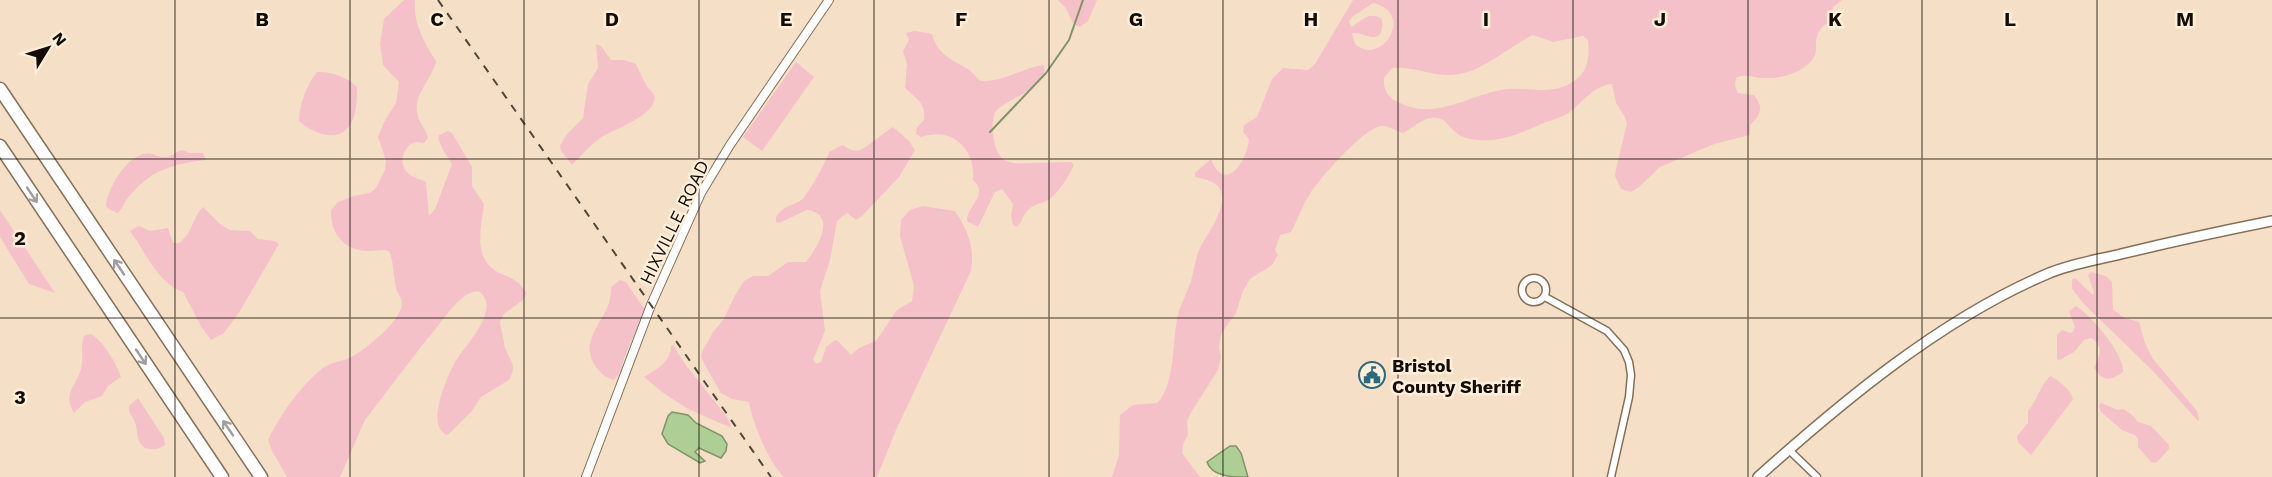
<svg xmlns="http://www.w3.org/2000/svg" width="2272" height="477" font-family="'Work Sans',sans-serif">
<style>
.green{fill:#f4c1c8;fill-rule:evenodd}
.water{fill:#adce94;stroke:#7f9469;stroke-width:1.5}
.lines{fill:none;stroke-linecap:round;stroke-linejoin:round}
.stream{stroke:#7f9469;stroke-width:2}
.minor-casing{stroke:#83705a;stroke-width:9}
.tertiary-casing{stroke:#83705a;stroke-width:10}
.secondary-casing{stroke:#83705a;stroke-width:12}
.motorway-casing{stroke:#83705a;stroke-width:15}
.minor{stroke:#fff;stroke-width:6}
.tertiary{stroke:#fff;stroke-width:8}
.secondary{stroke:#fff;stroke-width:9}
.motorway{stroke:#fff;stroke-width:12}
.rail{stroke:#514639;stroke-width:2;stroke-dasharray:8 8;stroke-linecap:butt}
.oneway{stroke:#a19e9b}
.grid{fill:none;stroke:#140d05;stroke-width:1.5;stroke-opacity:0.55}
.labels{text-anchor:middle;dominant-baseline:central;stroke-width:5;stroke-linejoin:round;paint-order:stroke}
.street-label{font-size:18px;fill:#140d05;stroke:#ffeeda}
.poi-label{font-size:18px;font-weight:bold;fill:#140d05;stroke:#ffeeda;text-anchor:start}
.grid-label{font-size:20px;text-anchor:middle;font-weight:bold;fill:#140d05;stroke:#ffeeda;stroke-width:5;stroke-linejoin:round;paint-order:stroke}
</style>
<rect width="100%" height="100%" fill="#f5e0c7"/>
<path class="green" d="M404 0H415C413 23 424 42 436 61 433 79 411 96 418 116 420 125 427 130 428 138L424 143 415 142C403 147 397 164 409 174 413 178 421 179 426 182L429 216 435 209 452 164 443 150 438 138 439 135 448 131 452 133 472 167V186L484 204C481 231 471 262 504 275 513 278 522 284 526 293L523 300 504 314 500 322 505 348 513 365V371L509 380 481 397 472 411 449 434 446 435 440 429C431 414 448 373 457 359 466 345 503 306 478 291 458 292 441 325 427 339L365 420 340 477H287L272 451 268 440C280 415 301 385 323 368 332 361 343 362 353 356 367 348 401 321 402 304 402 297 397 294 396 287 393 275 394 263 389 251 382 249 377 251 370 251 345 252 330 234 331 210L338 202 354 196 370 193 376 188 385 170 386 160 378 137 384 122 396 103 399 82 383 65 380 44 384 19Z
M1058 0H1097L1088 21 1080 27C1069 23 1071 16 1065 7 1063 5 1060 3 1058 0Z
M1353 0H1842L1833 7C1830 27 1823 22 1818 34 1814 41 1818 50 1814 57 1805 73 1780 79 1763 78 1754 78 1744 73 1736 78L1735 86 1738 93 1754 95C1764 107 1761 115 1750 125V135L1714 144 1660 167 1639 187 1631 192 1621 189 1615 176 1616 169 1627 123 1625 117 1616 103 1612 84C1592 86 1582 104 1567 114 1558 119 1550 120 1541 124 1526 131 1511 138 1493 140 1484 141 1469 140 1461 136 1449 130 1447 116 1431 118 1421 119 1412 129 1403 133 1396 131 1387 125 1381 126 1364 128 1319 179 1310 194 1302 205 1298 220 1291 232L1280 235 1275 250 1278 255 1272 265 1250 279 1243 291 1236 313 1221 334 1219 347 1221 357 1218 370 1190 414 1187 422 1188 435 1183 444 1182 453 1200 477H1112L1119 455 1120 415 1133 405 1157 403C1177 383 1171 338 1179 311 1182 301 1188 291 1191 281 1194 271 1195 260 1199 250 1207 233 1223 216 1222 196 1221 181 1206 180 1195 177V173L1211 159C1225 195 1247 161 1249 139L1243 132 1244 125 1257 117 1272 79 1283 68 1308 70 1315 64ZM1373 3C1416 12 1382 68 1355 44L1352 33C1365 32 1385 49 1382 19 1369 11 1362 20 1352 27L1349 22 1352 17ZM1533 35 1553 42 1583 36 1588 40C1590 56 1588 72 1574 81 1553 96 1530 87 1507 89 1468 94 1435 123 1396 101 1387 96 1383 89 1384 78L1392 68C1411 66 1430 75 1449 75 1480 75 1506 48 1533 35Z
M915 31 932 34C937 53 950 59 966 68 972 71 976 77 981 81 1003 82 1022 68 1044 65 1050 88 1008 97 995 112 992 120 992 131 994 140 999 166 1012 164 1033 163 1046 163 1059 162 1071 162L1074 165C1069 176 1058 194 1048 200 1041 204 1033 204 1027 211 1022 216 1023 222 1017 227L1013 225 1011 216 1013 204 1002 189 995 192 978 227 967 221C966 206 990 195 973 180 976 149 952 126 921 137L916 134 917 127 924 120C926 102 916 99 905 88L907 64 903 51 909 40 906 33Z
M596 44 601 46 611 60H624L636 64C640 72 643 81 649 89 650 89 654 95 654 95 660 115 610 130 599 139 589 146 581 156 572 165L561 151 560 146 567 134 583 118 588 84 598 68Z
M796 62 814 77 762 151 743 137Z
M317 72C329 71 348 77 357 87 357 98 357 114 350 125 338 144 312 133 299 121 299 105 307 84 317 72Z
M893 127 909 141 915 150 899 177 862 216 856 220 847 213 837 221 830 260 820 291 825 331 813 360 816 364 821 362 826 347 835 340 838 341 851 355 859 348 876 341 897 310 912 301 914 286 900 236 901 220 910 210 923 206 955 211C968 230 975 249 971 271L896 430 877 477H784C769 463 752 422 749 402L732 399 721 393 706 367 701 357 702 352 713 332 724 319 734 297 744 281 753 276H768L788 262H806C817 248 838 214 807 210L779 223 776 222V217C782 207 790 206 800 201 806 198 827 161 829 152L842 145C847 147 851 151 856 151 864 151 884 132 893 127Z
M183 150 189 153H203L206 160C174 164 153 169 131 194 125 200 123 208 118 213L110 210 106 206C107 189 125 159 143 154 151 151 158 158 165 157 172 157 176 151 183 150Z
M203 207 221 225 230 230 250 231 258 239 275 241 279 244 240 311 224 333 211 340 202 328 183 292C158 284 145 251 130 231L139 226 150 231 168 228 173 243H179C194 232 191 219 203 207Z
M0 210 55 293 29 284 0 237Z
M2091 272 2106 276 2112 282 2113 310 2125 318 2139 322 2145 343 2153 359 2197 411 2199 420 2198 421 2154 372 2084 304 2072 289V279L2075 278 2093 295 2094 292 2088 275Z
M620 280 626 282 645 310 624 358 621 371 614 380C600 377 587 359 590 344 595 322 612 312 611 287Z
M2076 306C2091 315 2125 355 2123 372 2110 381 2103 382 2094 368 2100 355 2105 347 2091 338L2084 340 2074 352 2060 360 2057 359V335L2062 330 2070 333 2073 332 2075 327 2069 311Z
M90 334C101 337 118 366 121 377L108 386 102 396 85 402 74 413C62 392 76 387 81 369 84 358 80 347 84 336Z
M673 345 685 364 727 417 731 426 729 427 688 409 662 392 644 377C657 369 670 363 671 346Z
M2051 376C2059 381 2071 390 2073 399L2031 455 2018 442 2017 436 2028 423V411C2036 402 2042 382 2051 376Z
M138 398 164 438 165 445C158 450 153 450 145 448 136 441 138 435 136 425 134 417 128 415 129 406Z
M2101 403 2118 410 2123 409 2131 414 2138 422 2151 426 2169 445V449L2156 463 2151 462 2138 447V439L2135 435 2122 430 2101 412 2099 406Z"/>
<path class="water" d="M672 412 688 415 696 423 722 436 727 444 726 451 721 458 699 448 695 452 705 461 700 463 668 444 662 434 668 416Z
M1230 446H1236L1241 453 1248 477C1233 477 1212 477 1207 462Z"/>
<g class="lines">
<path class="stream" d="M990 132 1046 73 1069 40 1083 0"/>
<defs>
<path id="minor" d="M1522 290a12 12 0 1 1 24 0a12 12 0 1 1-24 0Z
M1545 297 1607 331 1624 350 1629 362 1631 375 1629 397 1611 477
M1789 450 1817 477"/>
<path id="tertiary" d="M586 477 651 305 701 193 730 145 829 0"/>
<path id="secondary" d="M1758 477C1843 401 1941 319 2047 274 2070 264 2097 260 2121 254 2171 242 2222 231 2272 221"/>
<path id="motorway" d="M0 89 261 477
M0 146 222 477"/>
</defs>
<use href="#minor" class="minor-casing"/>
<use href="#tertiary" class="tertiary-casing"/>
<use href="#secondary" class="secondary-casing"/>
<use href="#motorway" class="motorway-casing"/>
<use href="#minor" class="minor"/>
<use href="#tertiary" class="tertiary"/>
<use href="#secondary" class="secondary"/>
<use href="#motorway" class="motorway"/>
<path class="rail" d="M438 0 771 477"/>
</g>
<defs><path id="oneway-shaft" d="M-6 0H5M1.5-3L5.5 0L1.5 3" fill="none" stroke-width="1.6" stroke-linecap="round" stroke-linejoin="round" transform="scale(1.5)"/></defs>
<g class="oneway">
<use href="#oneway-shaft" transform="translate(32 195) rotate(56)"/>
<use href="#oneway-shaft" transform="translate(119 267) rotate(-124)"/>
<use href="#oneway-shaft" transform="translate(141 357) rotate(56)"/>
<use href="#oneway-shaft" transform="translate(228 428) rotate(-124)"/>
</g>
<path class="grid" d="M175 0V477M350 0V477M524 0V477M699 0V477M874 0V477M1049 0V477M1223 0V477M1398 0V477M1573 0V477M1748 0V477M1922 0V477M2097 0V477M0 159H2272M0 318H2272"/>
<defs>
<symbol id="civic-ring" viewBox="-11 -11 22 22"><circle r="9.5" fill="#ffeeda" stroke="#2b697f" stroke-width="1.5"/><path d="M-.6-6.5H3V-4.5H.6V-3L4-1V1h2V6H-6V1h2V-1L-.6-3ZM-1.2 2.5V6h2.4V2.5Z" fill="#2b697f"/></symbol>
</defs>
<g fill-rule="evenodd">
<use href="#civic-ring" x="1357" y="360" width="30" height="30"/>
</g>
<g class="labels">
<g class="street-label">
<text transform="translate(674 222) rotate(-64)">HIXVILLE ROAD</text>
</g>
<g class="poi-label">
<text x="1392" y="365">Bristol<tspan x="1392" dy="21">County Sheriff</tspan></text>
</g>
</g>
<g class="grid-label">
<text x="262" y="26">B</text>
<text x="437" y="26">C</text>
<text x="612" y="26">D</text>
<text x="786" y="26">E</text>
<text x="961" y="26">F</text>
<text x="1136" y="26">G</text>
<text x="1311" y="26">H</text>
<text x="1486" y="26">I</text>
<text x="1660" y="26">J</text>
<text x="1835" y="26">K</text>
<text x="2010" y="26">L</text>
<text x="2185" y="26">M</text>
<text x="20" y="245">2</text>
<text x="20" y="404">3</text>
</g>
<g transform="translate(48 48) rotate(52)" stroke="#ffeeda" stroke-width="4.5" paint-order="stroke">
<path d="M0-4.5L10 22L0 15L-10 22Z" fill="#140d05"/>
<text y="-9" font-size="16" font-weight="bold" text-anchor="middle" fill="#140d05">N</text>
</g>
</svg>
